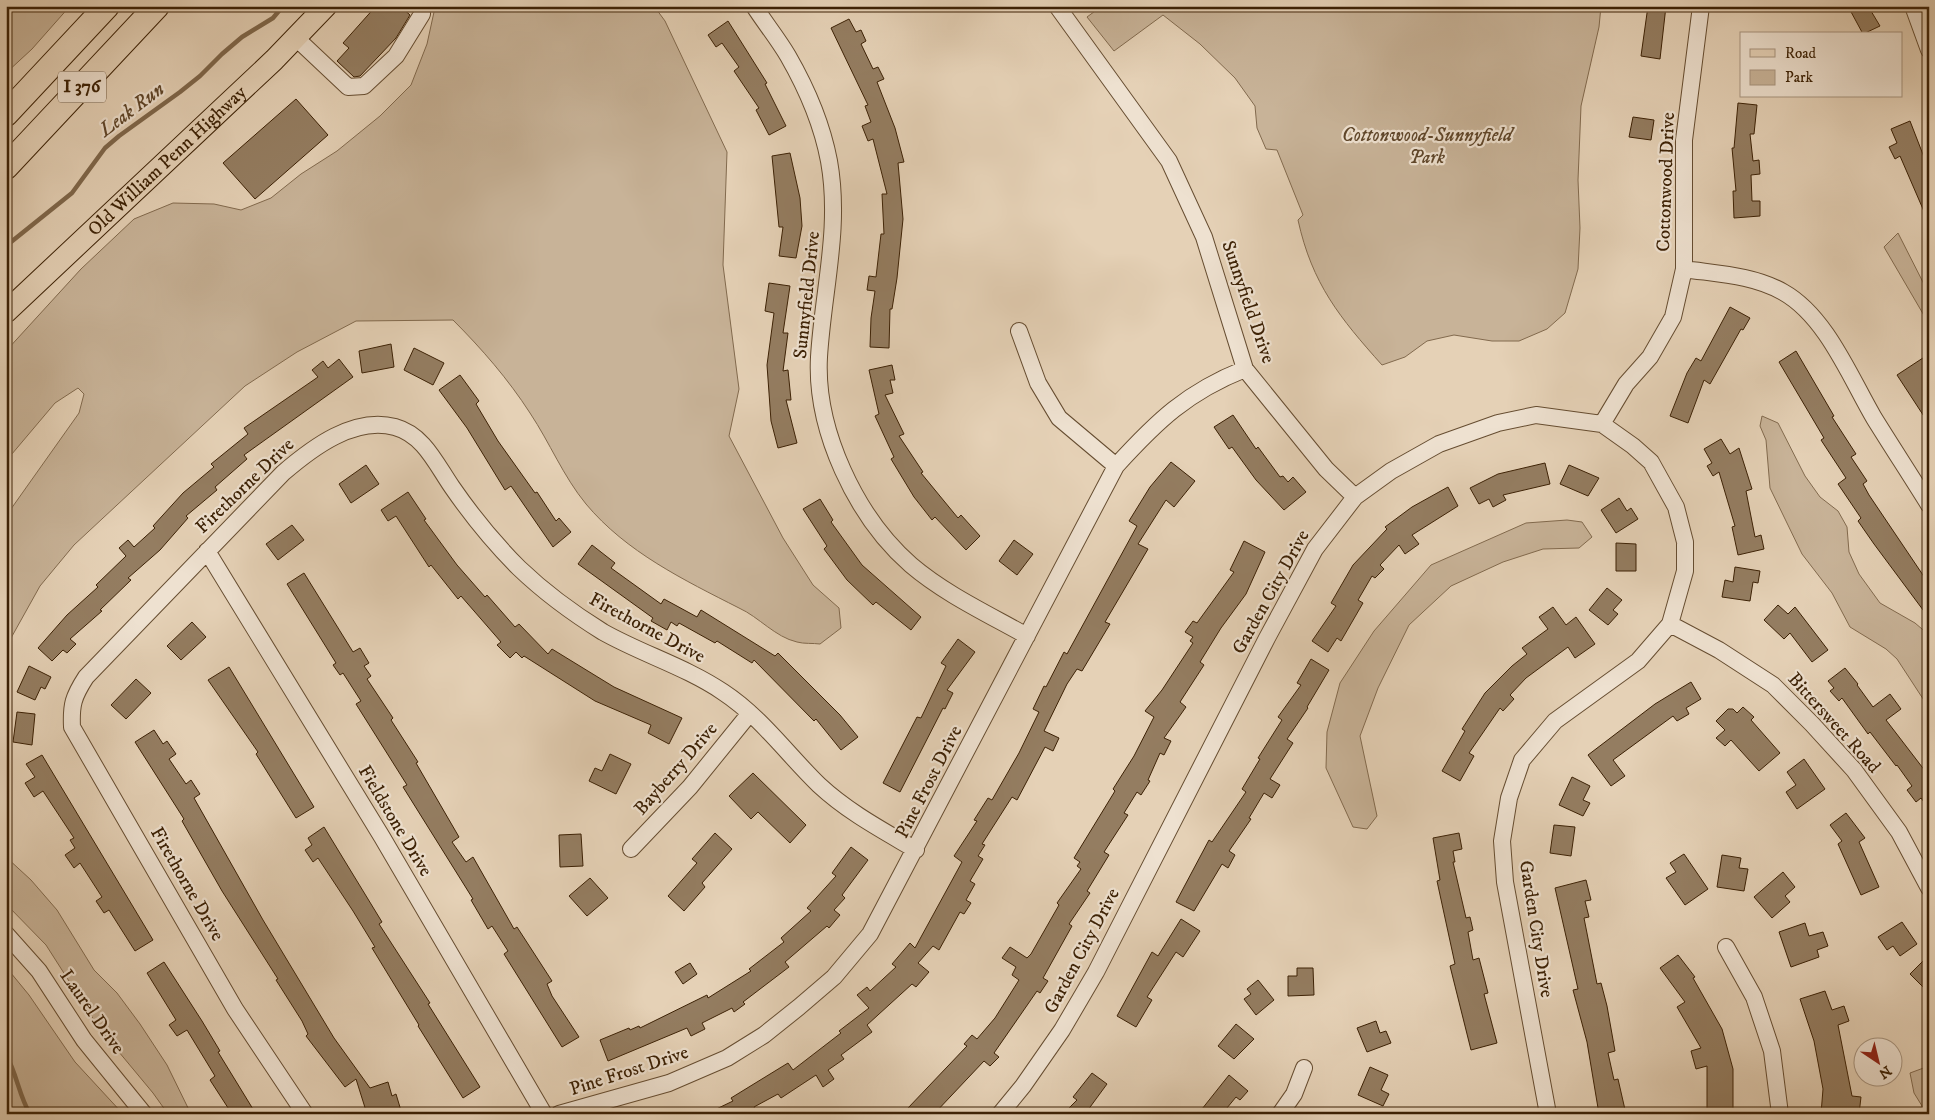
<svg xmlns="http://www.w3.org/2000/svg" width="1935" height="1120" font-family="'IM FELL DW Pica',serif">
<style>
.green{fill:#c8b398;stroke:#826a4e}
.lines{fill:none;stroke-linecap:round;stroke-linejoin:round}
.stream{stroke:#7f674b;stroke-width:4.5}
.building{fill:#947d61;stroke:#3c2105}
.minor-casing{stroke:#664d31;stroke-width:18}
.major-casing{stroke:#3c2105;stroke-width:23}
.highway-casing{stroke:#3c2105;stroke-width:26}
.path{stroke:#3c2105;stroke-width:2.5;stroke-dasharray:1 2.5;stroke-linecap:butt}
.minor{stroke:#eee1d0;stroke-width:16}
.major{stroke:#e5d1b6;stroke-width:21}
.highway{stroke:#e5d1b6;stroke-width:24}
.labels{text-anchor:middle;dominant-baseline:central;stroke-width:4.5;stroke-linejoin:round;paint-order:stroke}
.shield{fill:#eee1d0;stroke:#715b42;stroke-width:1}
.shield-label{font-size:18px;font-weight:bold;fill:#3c2105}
.park-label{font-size:19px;font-style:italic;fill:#5f462a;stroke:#eee1d0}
.street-label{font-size:19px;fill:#3c2105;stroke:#eee1d0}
.water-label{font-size:20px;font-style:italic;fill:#5e4428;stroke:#eee1d0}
</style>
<rect width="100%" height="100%" fill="#e5d1b6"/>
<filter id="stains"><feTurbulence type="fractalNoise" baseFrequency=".004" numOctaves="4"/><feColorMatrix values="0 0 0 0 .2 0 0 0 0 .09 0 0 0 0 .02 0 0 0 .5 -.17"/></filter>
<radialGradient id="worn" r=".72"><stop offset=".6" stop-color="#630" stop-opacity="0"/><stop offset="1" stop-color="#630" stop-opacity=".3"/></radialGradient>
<path class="green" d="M6 6H70L32 49 6 73Z
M432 6H654L665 21 727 152 723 265 739 389 729 436 783 538 813 585 839 608 841 628 820 644C813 643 804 644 797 642 775 637 759 617 739 608 684 580 626 552 586 504 563 476 550 443 530 413 508 379 482 349 453 320L356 321 297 352 245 386 74 545 40 586 6 647V516L79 413 84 394 78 388 55 403 6 461V351L81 269 134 219 173 203 214 204 241 210 271 198 301 174 337 151 380 116 411 85 427 44 434 12Z
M1102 6H1601L1599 27 1581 106 1578 180 1580 228 1578 269 1565 313 1547 329 1519 341H1492L1454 335 1427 341 1405 357 1382 365C1340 318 1312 284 1298 220L1303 215 1277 150 1266 149 1257 128 1255 106 1235 78 1200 44 1163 15 1114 51 1087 17Z
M1898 233 1929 294V324L1884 247Z
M1762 416 1778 423 1805 476 1820 497 1838 511 1847 527 1849 552 1859 574 1880 603 1915 623 1929 635V708L1897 659 1886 649 1850 627 1832 593 1802 554 1770 488 1766 440 1760 426Z
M1567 520 1582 522 1592 537 1579 548 1543 549 1503 562 1451 586 1409 625 1378 688 1360 736 1377 816 1367 829 1353 827 1326 768 1327 732 1340 683 1374 631 1431 565 1526 523Z
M6 857 31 880 57 910 94 970 117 993 140 1024 167 1065 191 1114H168L153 1093 99 1028 46 945 6 904Z
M6 967 29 995 75 1062 123 1114H6Z
M1929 1066V1114H1927L1914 1093 1910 1073Z"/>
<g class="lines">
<path class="stream" d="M6 246 72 193 105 148 119 136 180 92 200 76 222 54 242 37 273 18 283 6
M6 1055C17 1074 19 1096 30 1114"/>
</g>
<path class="building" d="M376 6H400L410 15 396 38 360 76 354 77 337 61 349 48 343 43Z
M1648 6H1666L1660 59 1641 56Z
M1857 6H1868L1880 26 1863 34 1850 10Z
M849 19 856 32 861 30 866 41 861 44 873 69 878 67 884 79 877 82 895 128 904 162 898 163 903 219 897 278 892 309H890L889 348 870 347 871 318 875 291 867 290 869 276 876 277 881 234H884L882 194H887L873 139 868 141 862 126 871 122 865 106 868 105 831 28Z
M728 21 767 83 765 84 786 126 769 135 756 110 759 108 734 71 739 67 722 43 716 47 708 35Z
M296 99 328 135 255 199 223 163Z
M1738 103 1757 105 1754 134H1750L1753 161 1759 160 1760 174 1751 175 1752 201H1760V216L1734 218 1733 191H1736L1732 148H1734Z
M1633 117 1654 120 1651 140 1629 137Z
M1910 121 1929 170V223L1900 156 1895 159 1889 147 1897 143 1891 129Z
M790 153 800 198 802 226 796 258 779 256 783 227H779L772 156Z
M769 283 790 286 783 333H788L783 371 788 370 791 400H786L797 443 778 448 771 421 767 365 774 313 765 311Z
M1730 307 1750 318 1743 330 1741 329 1710 384 1704 380 1688 423 1670 416 1687 373 1696 358 1701 361Z
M391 344 394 367 362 373 359 351Z
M414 348 444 363 433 385 404 370Z
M1796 351 1834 416 1832 417 1856 454 1851 457 1867 481 1863 484 1869 495 1929 584V618L1874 544 1858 521 1861 518 1838 484 1846 478 1821 440 1824 438 1779 362Z
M1929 354V424L1897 375Z
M339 359 353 377 244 455 247 459 215 487 217 490 186 516 188 518 160 550 128 578 131 580 100 610 102 611 70 639 76 644 67 653 63 650 52 661 38 648 67 615 98 587 96 585 126 556 119 548 128 540 134 547 155 528 153 526 183 493 214 467 211 464 248 434 244 428 318 377 312 370 323 361 328 368Z
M892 365 895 380H890L893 393 885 395 904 434 899 436 923 472 921 473 958 518 961 515 980 536 966 550 935 517 932 520 914 497 891 459 894 457 875 416 879 414 869 370Z
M460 375 479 401 476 404 498 441 535 493 537 492 556 521 559 518 571 532 553 547 511 486 505 490 467 428 439 390Z
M1233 415 1256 449 1258 447 1280 477 1283 476 1288 482 1293 477 1306 492 1284 510 1256 480 1232 447 1229 449 1214 427Z
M1721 439 1730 454 1739 448 1752 489 1746 491 1755 537 1761 535 1764 549 1738 555 1732 527 1735 526 1719 472 1713 476 1707 466 1712 463 1704 449Z
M1171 462 1195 481 1174 507 1166 500 1138 544 1148 549 1105 622 1110 624 1082 671 1077 669 1067 684 1044 731 1059 738 1053 751 1045 747 1017 800 1012 797 982 844 985 845 978 856 983 859 970 881 975 884 966 900 971 903 964 914 960 912 939 950 933 946 918 963 929 972 916 987 912 984 867 1025 872 1032 841 1055 844 1059 828 1070 834 1079 823 1087 816 1075 781 1098 778 1094 754 1107 758 1114H706L733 1101 731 1098 788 1063 793 1070 841 1033 839 1031 869 1008 857 995 867 987 870 991 896 967 892 964 910 943 915 948 962 862 954 856 977 821 974 820 988 798 992 800 1019 753 1039 712 1033 709 1044 686 1046 687 1064 652 1067 654 1137 526 1129 521 1150 487Z
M1545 463 1550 484 1503 495 1506 500 1493 507 1489 499 1479 504 1470 488 1498 474Z
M366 465 379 484 351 503 339 484Z
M1569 465 1599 478 1588 496 1560 484Z
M1448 487 1458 506 1412 535 1419 544 1405 554 1399 545 1380 565 1384 569 1375 578 1372 576 1358 600 1363 603 1341 641 1337 638 1328 652 1312 641 1336 606 1331 603 1353 565 1387 529 1385 527 1412 507Z
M408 492 426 519 424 520 457 565 485 597 487 595 515 627 519 624 548 654 552 649 614 687 682 718 669 744 648 733 651 725 595 701 524 656 522 658 516 652 510 658 497 645 501 642 461 596 458 599 431 565 429 567 396 516 388 521 381 510Z
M1619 498 1627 511 1631 508 1638 519 1616 533 1601 510Z
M820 499 833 520 831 522 862 565 921 617 911 630 876 602 873 605 847 580 824 549 827 546 803 509Z
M292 525 304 540 278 560 266 544Z
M1014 540 1033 554 1017 575 999 561Z
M1244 541 1265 552 1246 594 1221 628 1200 662 1204 665 1180 702 1186 707 1164 738 1171 741 1164 755 1160 753 1148 780 1150 781 1141 795 1137 792 1124 813 1128 815 1104 852 1109 855 1087 891 1090 893 1069 924 1072 926 1043 978 1048 981 1040 993 1037 991 994 1053 999 1057 990 1066 984 1061 934 1114H913L908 1108 967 1046 964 1044 972 1035 977 1039 995 1018 1019 980 1012 975 1016 967 1002 958 1010 947 1027 958 1031 954 1059 905 1057 903 1081 869 1077 866 1080 862 1074 858 1115 791 1113 789 1134 756 1154 717 1145 711 1162 690 1193 643 1190 641 1193 637 1185 632 1193 621 1197 623 1234 572 1230 570Z
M1616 543 1636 544V571H1616Z
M592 545 615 563 611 568 661 604 664 599 697 617 701 610 775 656 778 653 840 715 858 737 841 750 816 719 814 721 754 660 752 663 717 641 715 643 679 623 677 626 671 622 667 630 651 621 653 618 578 564Z
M1735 567 1760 571 1758 583 1753 582 1750 601 1722 597 1725 580 1733 582Z
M304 573 353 652 360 648 369 663 364 666 371 676 367 679 393 718 391 720 418 762 416 763 459 837 452 842 466 862 473 857 514 929 517 927 552 981 547 984 552 996 579 1037 562 1047 504 954 508 951 492 926 488 929 471 900 473 899 403 787 407 785 356 704 361 701 343 673 340 675 333 665 336 663 287 584Z
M1607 588 1622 600 1613 610 1618 614 1608 625 1589 610Z
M1778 605 1788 614 1795 607 1828 650 1812 662 1790 633 1784 639 1764 620Z
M1553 607 1566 625 1576 617 1595 644 1575 658 1568 647 1526 678 1510 695 1514 699 1503 711 1500 708 1469 753 1474 756 1460 781 1442 771 1465 731 1462 729 1485 693 1512 666 1527 654 1522 648 1548 629 1539 617Z
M192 622 206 637 181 660 167 646Z
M958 639 975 652 947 690 953 693 945 709 943 708 900 792 883 783 917 717 921 718 946 666 941 663Z
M1311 659 1329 670 1307 707 1308 708 1287 739 1293 743 1270 779 1280 785 1272 798 1264 793 1249 818 1251 819 1229 851 1235 855 1228 868 1222 864 1194 911 1176 902 1209 840 1212 842 1246 792 1242 789 1260 759 1258 758 1282 720 1278 717 1301 685 1297 683Z
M29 666 51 677 45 689 41 687 35 700 17 692Z
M229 667 314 807 296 818 256 754 258 752 208 680Z
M1845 668 1858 684 1857 685 1873 707 1890 694 1901 709 1886 720 1929 776V809L1921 798 1916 802 1907 790 1912 786 1897 765 1896 766 1870 732 1868 734 1842 698 1839 701 1830 691 1834 688 1828 681Z
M136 679 151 693 126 719 111 705Z
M1691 682 1701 699 1686 708 1689 714 1677 721 1673 716 1613 760 1625 776 1611 786 1588 755 1655 704Z
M1743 707 1754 717 1751 720 1780 753 1759 771 1731 740 1725 746 1716 738 1725 730 1716 721 1728 709H1733L1737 713Z
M17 712 35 714 32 745 13 742Z
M154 730 163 744 167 741 176 754 169 759 186 784 191 780 200 794 194 798 263 920 334 1038 370 1088 388 1082 392 1096 396 1094 402 1114H367L356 1079 345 1087 306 1036 308 1034 302 1021 276 980 278 979 222 891 182 821 184 819 135 742Z
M610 754 631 764 616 794 589 781 595 768 602 771Z
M42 755 153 940 135 951 109 910 104 913 96 901 102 897 80 863 74 868 65 855 75 848 70 840 74 838 43 791 34 797 25 783 35 777 26 764Z
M1804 759 1825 789 1797 809 1786 792 1796 785 1787 772Z
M753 773 806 825 790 843 758 812 751 819 729 796Z
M1572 777 1590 786 1583 800 1590 803 1583 816 1559 805Z
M1846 813 1865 838 1859 842 1879 887 1861 895 1838 844 1842 841 1830 825Z
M1554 825 1575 827 1571 856 1550 853Z
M324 827 382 922 379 924 430 1003 428 1004 480 1087 463 1098 418 1026 419 1025 372 948 375 947 353 911 318 858 313 862 305 850 312 845 308 838Z
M715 833 732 849 702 883 705 887 684 911 668 896 697 863 692 859Z
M1459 833 1462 849 1453 851 1455 862H1453L1466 918 1470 917 1473 930 1468 932 1473 960 1479 958 1488 993 1484 994 1497 1043 1471 1050 1450 966 1455 964 1437 881 1440 880 1433 838Z
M581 834 583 866 560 867 559 835Z
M851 847 868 860 842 895 845 898 834 910 840 915 829 928 827 926 785 962 789 967 743 1002 745 1004 734 1012 732 1008 702 1023 705 1029 691 1036 687 1028 608 1061 600 1040 629 1028 630 1030 639 1026 640 1028 707 995 708 998 751 971 749 969 784 942 781 938 811 911 807 908 836 876 832 873Z
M1684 854 1708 889 1685 905 1666 878 1676 872 1670 863Z
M1722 855 1741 858 1739 868 1748 869 1744 891 1717 887Z
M1783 872 1795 887 1785 896 1790 902 1772 918 1754 897Z
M590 878 608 898 587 916 569 896Z
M1586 880 1591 900 1585 901 1589 917 1584 918 1597 984 1601 983 1607 1006 1615 1051 1608 1053 1614 1080 1618 1079 1626 1114H1599L1587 1042 1573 990 1578 989 1555 888Z
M1181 919 1200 931 1183 957 1176 952 1147 997 1152 1000 1136 1027 1117 1016 1152 952 1158 956Z
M1902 922 1917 944 1900 956 1893 946 1887 950 1878 937Z
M1805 923 1809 936 1823 932 1828 946 1817 950 1819 957 1791 967 1779 932Z
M1678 955 1695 977 1693 978 1722 1029 1733 1069V1114H1707V1066L1696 1069 1691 1051 1701 1048 1677 1007 1685 1002 1660 968Z
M1929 955V993L1910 974Z
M164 962 202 1021 220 1051 218 1052 256 1114H232L210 1080 215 1076 187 1030 177 1036 169 1025 176 1020 147 973Z
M690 963 697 974 683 984 675 972Z
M1297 968H1313L1314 995 1288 996V976H1297Z
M1258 980 1274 1000 1256 1015 1244 999 1251 994 1247 989Z
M1825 991 1832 1010 1844 1006 1849 1021 1838 1025 1852 1096 1861 1097 1859 1114H1821L1823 1089 1814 1041 1800 999Z
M1376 1021 1380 1033 1386 1031 1391 1043 1367 1052 1357 1028Z
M1236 1024 1254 1039 1234 1059 1218 1046Z
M1370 1067 1388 1075 1381 1090 1389 1094 1383 1106 1358 1095Z
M1092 1073 1107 1084 1085 1114H1063L1077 1100 1073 1097Z
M1229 1075 1248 1091 1240 1100 1236 1097 1222 1114H1198Z"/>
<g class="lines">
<defs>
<path id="minor" d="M754 6C765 23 778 39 788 56 807 89 822 124 829 161 841 228 823 290 819 357 815 430 856 517 911 565 945 594 988 614 1027 636
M1057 6 1169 161 1204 237 1245 369 1326 469 1355 497
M1913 6 1929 50
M296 38 348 87 364 86 396 56 422 14 421 6
M1684 269C1718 274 1753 275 1783 292 1826 316 1850 377 1874 418 1892 447 1911 476 1929 505
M1019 331 1038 383 1059 418 1116 466
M1602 424 1626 384 1650 357 1673 317 1684 269V140L1701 6
M207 551 382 837 544 1114
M1670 624 1719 650 1773 685 1812 724 1854 770 1899 832 1929 888
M631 849 690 787 750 713
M6 934 39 971 84 1040 144 1114
M1726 947 1754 997 1772 1051 1780 1114
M305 1114 235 1009 72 727C71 705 73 697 86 677L283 473C312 448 354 416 395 427 424 435 436 464 452 487 472 516 495 544 519 568 544 592 574 614 603 632 642 654 686 667 723 692 761 717 787 754 819 785 848 812 882 830 916 850
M559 1114 669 1083 727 1058 764 1035 799 1007 834 977 870 934 1116 466C1157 421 1187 392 1245 369
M1000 1114 1023 1086 1062 1030 1096 972 1267 638 1315 549 1355 497 1391 471 1439 444 1498 423 1536 415 1602 424 1633 446 1651 462 1676 507 1685 542V571L1670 624 1638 661 1555 721 1522 760 1509 798 1502 841 1505 882 1548 1114
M1280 1114 1294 1094 1304 1068"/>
<g id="major">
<path id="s1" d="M6 312 274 60 326 6"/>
</g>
<path id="highway" d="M6 114 107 6
M6 167 157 6"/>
</defs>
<use href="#minor" class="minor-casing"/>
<use href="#major" class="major-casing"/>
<use href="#highway" class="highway-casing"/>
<path class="path" d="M1312 6 1319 10 1345 6"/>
<use href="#minor" class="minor"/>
<use href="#major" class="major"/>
<use href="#highway" class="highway"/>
</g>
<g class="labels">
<rect class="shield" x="58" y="71.5" width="48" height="31" rx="4"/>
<g class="shield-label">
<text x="82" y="87">I 376</text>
</g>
<g class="park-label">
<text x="1427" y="135">Cottonwood-Sunnyfield<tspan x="1427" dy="22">Park</tspan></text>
</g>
<g class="street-label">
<text stroke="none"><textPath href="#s1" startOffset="221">Old William Penn Highway</textPath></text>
<text transform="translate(1666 182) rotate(-88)">Cottonwood Drive</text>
<text transform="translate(807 295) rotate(-84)">Sunnyfield Drive</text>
<text transform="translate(1248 302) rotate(71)">Sunnyfield Drive</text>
<text transform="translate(245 486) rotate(-44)">Firethorne Drive</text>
<text transform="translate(1271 592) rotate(-61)">Garden City Drive</text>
<text transform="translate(647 628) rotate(28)">Firethorne Drive</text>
<text transform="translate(1834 723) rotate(48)">Bittersweet Road</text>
<text transform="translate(676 769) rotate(-49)">Bayberry Drive</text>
<text transform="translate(929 782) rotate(-63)">Pine Frost Drive</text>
<text transform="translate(395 821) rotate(59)">Fieldstone Drive</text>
<text transform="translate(187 884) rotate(60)">Firethorne Drive</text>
<text transform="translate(1536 929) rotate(81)">Garden City Drive</text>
<text transform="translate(1082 951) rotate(-62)">Garden City Drive</text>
<text transform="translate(92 1012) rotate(55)">Laurel Drive</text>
<text transform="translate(629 1071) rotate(-18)">Pine Frost Drive</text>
</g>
<g class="water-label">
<text transform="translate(132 110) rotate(-37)">Leak Run</text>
</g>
</g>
<rect width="1935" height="1120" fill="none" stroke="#e5d1b6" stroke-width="25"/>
<rect x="8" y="8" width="1920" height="1105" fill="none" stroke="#3c2105" stroke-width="2.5"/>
<rect x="12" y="12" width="1910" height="1095" fill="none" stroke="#3c2105"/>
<rect x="1740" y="32" width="162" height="65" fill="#eee1d0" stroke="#a7947f"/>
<rect x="1750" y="49" width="25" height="8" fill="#e5d1b6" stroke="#a7947f"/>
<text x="1785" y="58" font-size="15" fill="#3c2105">Road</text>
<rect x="1750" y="70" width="25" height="15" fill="#c8b398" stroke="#a7947f"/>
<text x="1785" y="82" font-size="15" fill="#3c2105">Park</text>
<g transform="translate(1878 1062) rotate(145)"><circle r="24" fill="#eee1d0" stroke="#a7947f"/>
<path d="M0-4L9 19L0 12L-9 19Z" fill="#8f2418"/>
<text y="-8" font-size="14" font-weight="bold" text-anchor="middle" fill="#3c2105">N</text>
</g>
<rect width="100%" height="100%" filter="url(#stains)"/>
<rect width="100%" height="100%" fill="url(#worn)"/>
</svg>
